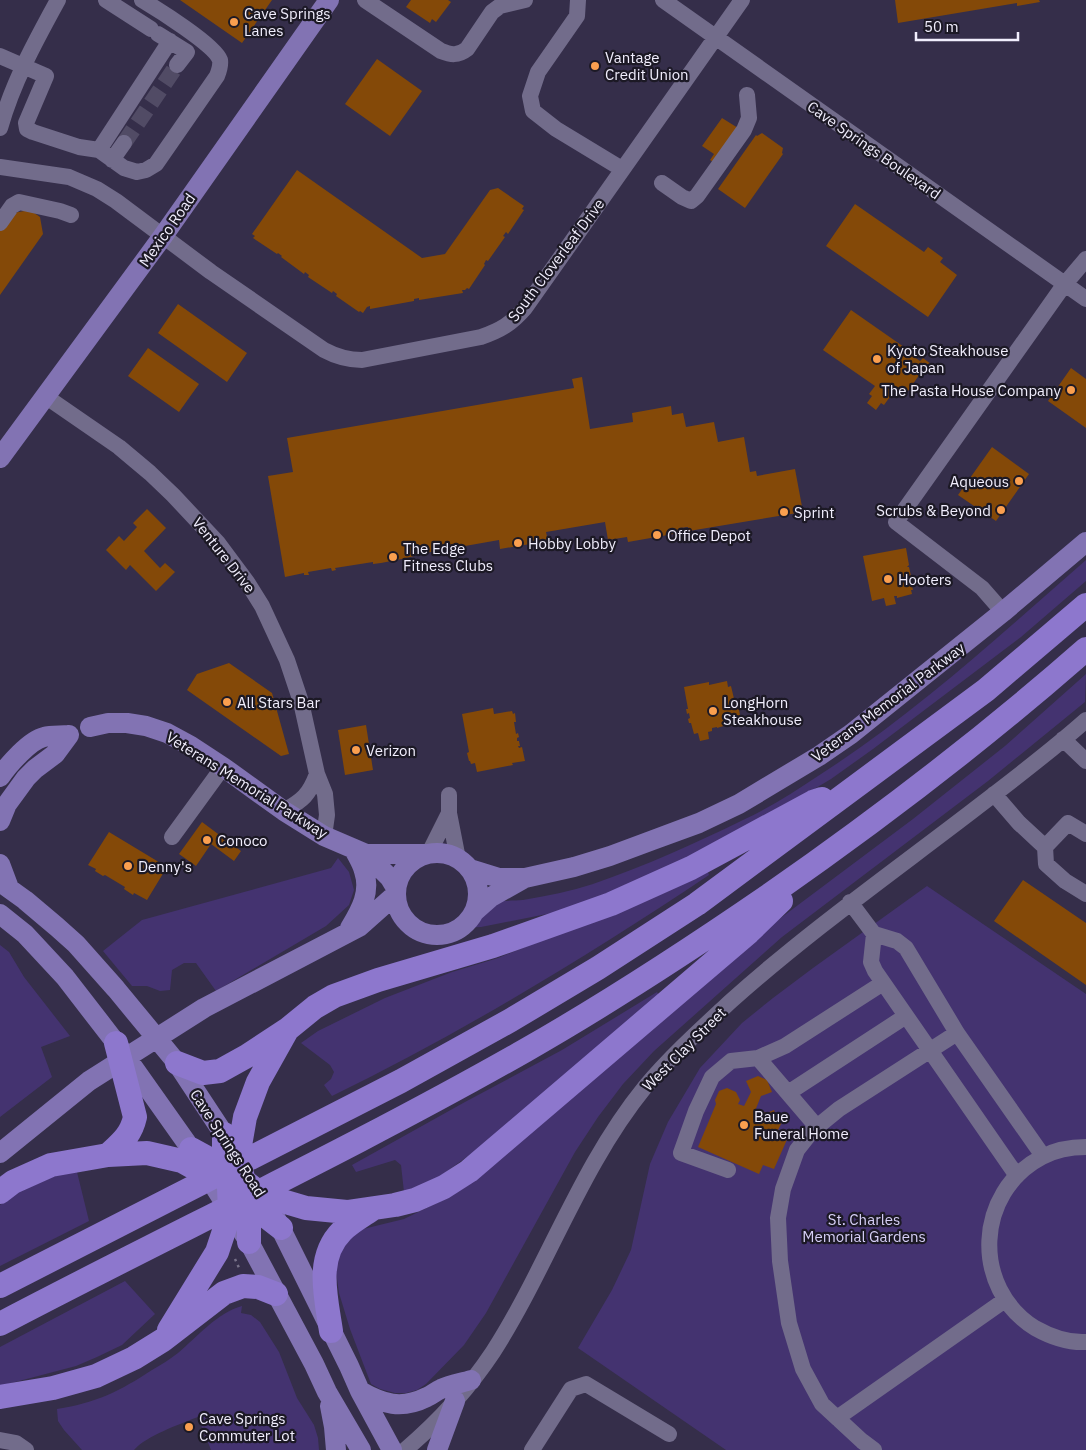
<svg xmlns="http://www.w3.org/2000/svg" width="1086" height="1450" font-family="'IBM Plex Sans',sans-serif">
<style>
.green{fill:#443370}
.building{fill:#844908}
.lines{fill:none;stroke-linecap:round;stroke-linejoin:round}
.minor-tunnel{stroke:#514b65;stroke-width:16;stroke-dasharray:16 8;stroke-linecap:butt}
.path{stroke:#787289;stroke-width:2.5;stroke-dasharray:2.5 4;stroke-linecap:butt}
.minor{stroke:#726c8b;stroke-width:16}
.major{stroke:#8273b3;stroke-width:20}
.highway{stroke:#8d77cd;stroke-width:24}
.poi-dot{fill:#fa9f4f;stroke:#1c1925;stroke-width:2}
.labels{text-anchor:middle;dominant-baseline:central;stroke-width:4.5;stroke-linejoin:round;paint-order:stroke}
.poi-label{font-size:15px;fill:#f1eefd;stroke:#1c1925;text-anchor:start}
.street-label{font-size:15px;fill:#f1eefd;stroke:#1c1925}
.park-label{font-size:15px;fill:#d7d0f7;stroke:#1c1925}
</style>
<rect width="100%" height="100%" fill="#352e4a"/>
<path class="green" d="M1086 560V581L1021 637 873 749 831 779 750 827 628 886 567 910 481 927 460 928C471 919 483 906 497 902 505 900 515 901 523 900 547 896 571 891 593 884 645 866 694 844 743 820 769 808 794 792 818 776 915 714 1000 635 1086 560Z
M1086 674 1085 702 988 781 782 937 654 1051 623 1084 598 1117 575 1152 486 1313 464 1345 426 1384 417 1390 406 1393H395L380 1389 371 1384 350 1329 339 1293 335 1264 343 1242 355 1231 404 1219 451 1196 758 935 913 819 1005 746Z
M338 858 349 872 354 890 349 905 326 926 216 991 196 963H184L172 970 170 990 160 991 147 986H132L103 951 142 920 331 868Z
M708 872 709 875C588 956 463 1032 332 1096L324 1085 331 1079 334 1072 330 1065 301 1043 318 1031 385 998 452 972 498 958Z
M927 886 1086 994V1450H726L578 1348 612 1290 631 1250 650 1164 668 1122 700 1068 742 1023 773 998 813 968Z
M0 945 9 952 24 977 70 1036 41 1047 52 1077 0 1117Z
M657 992 661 998 475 1151 436 1179 404 1192 401 1165 395 1160 356 1172 352 1165 465 1102 562 1050Z
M77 1172 89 1221 0 1266V1205C5 1201 10 1195 16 1192 33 1181 56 1175 77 1172Z
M125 1281 155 1314 122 1345 97 1357 76 1366 0 1386V1347Z
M242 1306 241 1313 251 1315 260 1322 279 1352 297 1398 314 1425 318 1438 319 1450H211L198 1417C180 1424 146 1436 134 1450H82L64 1430 58 1421 57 1409C96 1403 120 1391 152 1370 161 1365 170 1359 178 1353 197 1337 217 1313 242 1306Z"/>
<path class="building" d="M180 0H272L242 43Z
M411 0H448L451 2 436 22 432 19 430 23 406 7Z
M895 0H1039L1040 2 1017 6V3L898 23Z
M377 59 422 91 390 136 345 104Z
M722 118 738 128 713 162 710 160 714 154 702 146Z
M762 133 783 148 782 153 783 154 745 208 718 189 756 135 757 136Z
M297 170 422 258 445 254 490 190 498 188 524 206 522 209 524 210 508 234 506 232 503 236 505 237 488 261 486 260 484 264 485 265 469 289 467 288 465 290H462L463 293 419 300V298L414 299V301L370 309V306L367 307 363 313 360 311 359 312 336 296 337 294 333 291 332 293 308 277 309 275 305 272 304 274 281 257 282 256 278 253 277 254 253 238 255 236 252 234Z
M855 204 924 252 928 247 943 258 940 262 957 275 928 317 826 246Z
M30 210 40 217 43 234 0 295V231L13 213Z
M178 304 247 353 227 382 158 333Z
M851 310 914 354 913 356 920 361 923 358 931 364 927 370 924 368 906 394 893 385 891 387 895 390 884 405 881 403 876 410 867 403 872 396 869 394 875 386 823 350Z
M148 348 199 384 179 412 128 376Z
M1071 368 1086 379V428L1048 401Z
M582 377 590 429 633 422 632 413 671 406 672 415 683 413 686 427 714 422 718 442 744 437 750 472 756 471 757 476 795 469 803 512 689 531 688 527 679 528V533L628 542 627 537 608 540 605 522 546 532 548 541 500 549 499 540 414 555V556L407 558 381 563 373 564V562L335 568 336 570 332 571 331 568 308 572 309 575H304V573L285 577 268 476 293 472 287 438 574 388 572 379Z
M992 447 1029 474 996 521 958 495Z
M147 509 166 528 144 551 160 568 165 563 175 572 156 591 130 565 126 570 106 550 119 536 124 541 137 527 133 523Z
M906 548 909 565 907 567H909L911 576H909L910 582H911L913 590H911L912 594 897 598V596H894L896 604 886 606 884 598 872 601 863 556Z
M229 663 272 693 289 754 281 756 187 690 197 674Z
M727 681 728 687 731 686 735 703H736L737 706 738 705 740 715 737 717 738 723 735 724V725L730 726V724L717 728V727L712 728V731L708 732 709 739 700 741 698 733 694 734 691 723H689L688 719 690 718 689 713 687 714 686 709H688L684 687 709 682V685Z
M493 708 494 714 512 711 513 714 515 713 516 722H514L516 734 518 733 519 737 517 738V741H519L520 746H518L519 748 522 747 525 761 512 763 513 765 477 772 475 763 471 764 470 761H469L467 753 469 752 462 714Z
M366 725 373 770 345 775 338 730Z
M202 822 241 851 234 861 211 844 196 866 179 854Z
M109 832 167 867 147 900 134 893 133 895 124 889 125 887 105 875 103 876 95 871 96 869 88 865Z
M1023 880 1086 923V985L994 921Z
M758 1076 767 1080 772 1092 761 1096 755 1111 761 1114 762 1111 767 1113 774 1110 777 1118 783 1120 778 1130 789 1135 774 1169 763 1165 759 1174 698 1147 716 1104 715 1100 719 1091 727 1088 736 1092 740 1100 738 1104 744 1106 751 1092 746 1081Z"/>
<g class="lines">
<path class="minor-tunnel" d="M124 143 177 65"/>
<path class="path" d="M235 1259 240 1270"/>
<path class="minor" d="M106 0 151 29
M365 0 441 51C451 55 458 56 467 49L492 12 500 6 525 0
M578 0 577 16 538 72 530 96 533 111 556 129 622 169
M663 0 1086 299
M158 34 187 52 177 65
M0 56 46 76 26 123 27 129 33 132 79 147 99 150 124 168 137 172 146 170 156 164 217 76C219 71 221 66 220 60 215 45 157 9 142 0
M0 128C13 82 35 42 58 0
M99 150 170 41
M112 160 124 143
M0 167 69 177 97 189 116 201 211 272 324 350C337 357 348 360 362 360L481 337C501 330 511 324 525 308L742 0
M662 183 682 197 691 201 697 196 744 130 749 118 747 95
M0 223 12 206 19 202 60 211 71 215
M45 396 119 447 150 473 173 495 218 543 247 582 262 606 287 660 301 702 317 774 325 794 327 815 324 836
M1003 612 982 588 896 522 1064 285 1086 259
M1063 739 1086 761
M994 794 1019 823 1045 847 1068 823 1086 834
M449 795V813L458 859
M284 811C303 800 309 795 317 774
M172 837 223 767
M1045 847 1046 864 1065 881 1086 894
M429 853 449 813
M850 902 874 934 897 941 906 948 957 1033 1043 1156
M874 934 871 962 875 971 1017 1176
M758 1058 817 1127
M788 1093 906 1016
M1086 1147C1071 1147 1055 1150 1042 1157 975 1192 971 1288 1035 1328 1051 1337 1068 1343 1086 1342
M728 1170 681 1153 696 1111 712 1077 731 1061 758 1058 785 1046 883 983
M837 1418 1005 1300
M0 1440 16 1443 26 1450
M405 1450C438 1422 469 1388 493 1352 548 1266 580 1167 645 1087 671 1056 701 1029 731 1001 807 933 890 874 971 812 1010 782 1049 753 1086 720
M532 1450 571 1389 586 1384 669 1434
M874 1450 862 1441 822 1404 803 1369 789 1323 780 1261 778 1218 783 1189 797 1150 812 1131 839 1109 957 1033"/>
<path class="major" d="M0 458 163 236 329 0
M90 727 108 723H127L146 726 167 733 191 746 223 767 284 811 324 836 366 854H425
M0 777C8 765 30 740 44 737 52 735 61 736 69 735
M0 821 7 804 26 778 35 769 55 754 69 735
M396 894a41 41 0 1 1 82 0a41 41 0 1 1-82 0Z
M366 854 390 878 396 888
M0 864 9 888
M470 869 499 878H525L574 867 610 856 653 840 699 823 739 804 819 756 851 734 1003 612 1086 542
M0 882 25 900 57 927 76 944 116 989 177 1063 233 1148
M474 912 491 897 523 879
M0 914 25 934 65 977 116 1043 191 1149 249 1242 314 1364 327 1392 361 1450
M350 928C361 910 371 892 364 871 362 863 357 856 354 849
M0 1153 89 1081 204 1008 359 927 395 895
M274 1215 349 1366 360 1391 392 1450
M360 1391C383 1404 401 1410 427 1397 432 1395 436 1391 441 1389 450 1385 461 1383 471 1380
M330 1406 334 1427 336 1450
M437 1450 455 1401"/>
<path class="highway" d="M177 1063 203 1073 220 1071 247 1056 288 1029 315 1007 334 996 378 980 493 946 611 904 691 868 813 802 822 799
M191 1149 224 1167 243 1180 262 1195 306 1208 347 1212 395 1205 415 1200 444 1187 469 1171 749 932 781 901
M108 1155C122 1142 131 1135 135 1117L116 1043
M0 1192 13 1182 51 1165 108 1155 147 1153 182 1161 207 1175
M237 1194 281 1228
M249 1242V1203L238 1157 245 1117 258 1082 286 1032
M0 1286 401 1081 511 1020 598 968 697 904 986 690 1086 605
M0 1324C175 1232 354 1148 526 1050 610 1002 691 949 771 894 880 818 986 737 1086 649
M169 1330 217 1252 230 1213 229 1187 224 1167V1134
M331 1331C326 1297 315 1258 342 1231 351 1222 361 1217 371 1210
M0 1397 53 1388 96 1376 134 1358 163 1340 224 1293 243 1286 258 1287 276 1294"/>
</g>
<g class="poi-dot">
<circle cx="234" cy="22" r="5"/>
<circle cx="595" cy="66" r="5"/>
<circle cx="877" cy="359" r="5"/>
<circle cx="1071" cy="390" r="5"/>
<circle cx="1019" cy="481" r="5"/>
<circle cx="1001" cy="510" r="5"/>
<circle cx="784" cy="512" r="5"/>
<circle cx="657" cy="535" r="5"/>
<circle cx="518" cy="543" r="5"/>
<circle cx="393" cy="557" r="5"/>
<circle cx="888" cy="579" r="5"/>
<circle cx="227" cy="702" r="5"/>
<circle cx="713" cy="711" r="5"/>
<circle cx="356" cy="750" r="5"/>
<circle cx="207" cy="840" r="5"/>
<circle cx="128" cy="866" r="5"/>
<circle cx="744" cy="1125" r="5"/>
<circle cx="189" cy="1427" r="5"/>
</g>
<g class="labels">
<g class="poi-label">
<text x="244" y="13">Cave Springs<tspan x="244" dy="17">Lanes</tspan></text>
<text x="605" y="57">Vantage<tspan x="605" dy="17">Credit Union</tspan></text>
<text x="887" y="350">Kyoto Steakhouse<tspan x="887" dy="17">of Japan</tspan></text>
<text x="1061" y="390" text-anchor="end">The Pasta House Company</text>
<text x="1009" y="481" text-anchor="end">Aqueous</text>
<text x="991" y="510" text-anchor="end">Scrubs &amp; Beyond</text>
<text x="794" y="512">Sprint</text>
<text x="667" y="535">Office Depot</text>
<text x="528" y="543">Hobby Lobby</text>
<text x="403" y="548">The Edge<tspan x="403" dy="17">Fitness Clubs</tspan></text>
<text x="898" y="579">Hooters</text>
<text x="237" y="702">All Stars Bar</text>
<text x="723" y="702">LongHorn<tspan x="723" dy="17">Steakhouse</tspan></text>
<text x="366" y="750">Verizon</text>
<text x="217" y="840">Conoco</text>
<text x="138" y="866">Denny's</text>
<text x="754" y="1116">Baue<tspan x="754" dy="17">Funeral Home</tspan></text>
<text x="199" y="1418">Cave Springs<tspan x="199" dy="17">Commuter Lot</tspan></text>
</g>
<g class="street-label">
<text transform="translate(874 150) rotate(35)">Cave Springs Boulevard</text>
<text transform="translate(167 230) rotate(-55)">Mexico Road</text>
<text transform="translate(556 260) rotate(-53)">South Cloverleaf Drive</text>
<text transform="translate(224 555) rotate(52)">Venture Drive</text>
<text transform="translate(888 702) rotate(-37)">Veterans Memorial Parkway</text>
<text transform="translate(247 785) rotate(32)">Veterans Memorial Parkway</text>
<text transform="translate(684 1049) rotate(-45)">West Clay Street</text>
<text transform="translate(228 1143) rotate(57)">Cave Springs Road</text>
</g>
<g class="park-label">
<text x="864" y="1219">St. Charles<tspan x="864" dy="17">Memorial Gardens</tspan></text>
</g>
</g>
<path d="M916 32v8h102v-8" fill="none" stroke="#f1eefd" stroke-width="2.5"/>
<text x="924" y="32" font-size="15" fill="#f1eefd" stroke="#1c1925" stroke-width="4" paint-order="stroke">50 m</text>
</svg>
